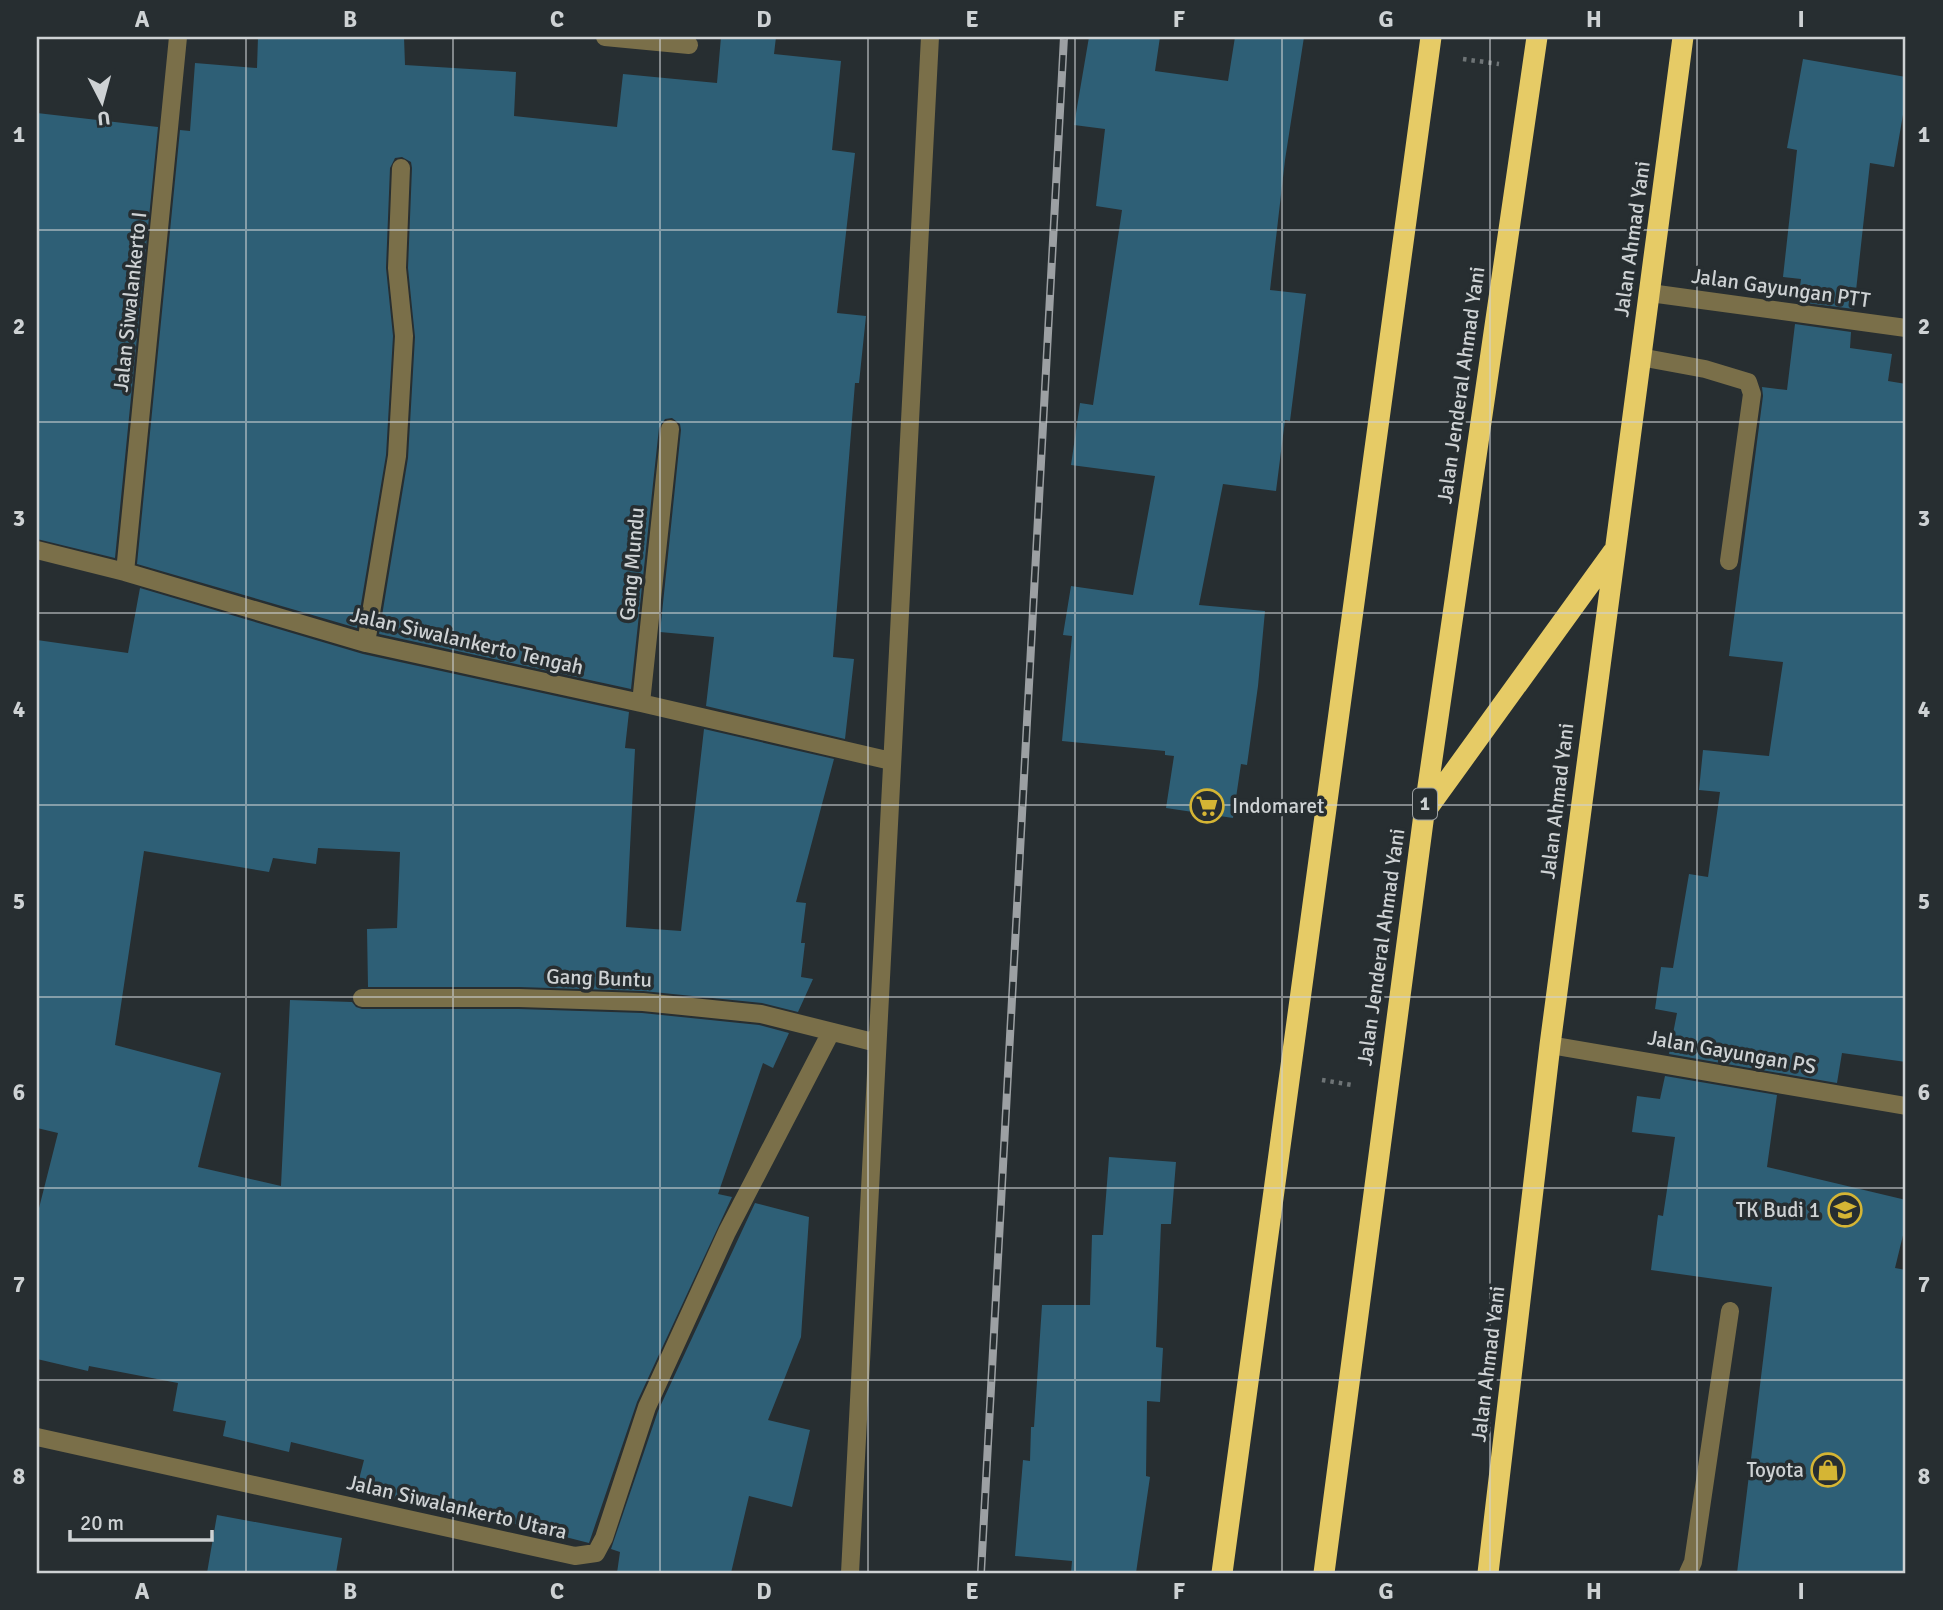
<svg xmlns="http://www.w3.org/2000/svg" width="1943" height="1610" font-family="Signika,sans-serif">
<style>
.building{fill:#2e5f76}
.lines{fill:none;stroke-linecap:round;stroke-linejoin:round}
.path{stroke:#6e7476;stroke-width:4.5;stroke-dasharray:3.5 5;stroke-linecap:butt}
.minor{stroke:#7a6f49;stroke-width:18}
.highway{stroke:#e6cb66;stroke-width:21}
.rail-casing{stroke:#9ca0a3;stroke-width:8}
.rail{stroke:#272e31;stroke-width:5;stroke-dasharray:16;stroke-linecap:butt}
.grid{fill:none;stroke:#ced2d4;stroke-width:2;stroke-opacity:0.55}
.labels{text-anchor:middle;dominant-baseline:central;stroke-width:7;stroke-linejoin:round;paint-order:stroke}
.shield{fill:#272e31;stroke:#9ca1a3;stroke-width:2}
.shield-label{font-size:19px;font-weight:bold;fill:#ced2d4}
.street-label{font-size:21px;fill:#ced2d4;stroke:#272e31}
.poi-label{font-size:21px;fill:#ced2d4;stroke:#272e31;text-anchor:end}
.neatline{fill:none;stroke:#ced2d4;stroke-width:2.5}
.grid-label{font-size:23px;text-anchor:middle;font-weight:bold;fill:#ced2d4}
</style>
<rect width="100%" height="100%" fill="#272e31"/>
<path class="building" d="M258 37H404L405 65 516 72 514 116 617 127 623 74 717 83 721 37H776L774 54 841 61 832 150 855 153 837 313 866 316 859 383H855L833 657 854 659 845 739 706 706 714 637 660 632 681 430 680 424 672 418 665 419 659 428 631 689 379 634 408 458 415 337 408 268 412 168 411 162 402 157 395 158 390 168 386 268 393 336 386 455 357 628 137 564 180 130 190 131 195 63 257 68Z
M1089 37H1160L1155 71 1228 81 1235 37H1304L1285 160 1270 290 1306 294 1290 421 1285 420 1276 491 1223 484 1199 605 1265 611 1258 686 1247 765 1241 764 1233 818 1166 808 1174 756 1165 755V751L1062 741 1072 636 1063 635 1071 586 1133 595 1155 476 1071 465 1080 403 1093 405 1122 210 1096 206 1105 129 1074 125Z
M1803 59 1906 77V97L1894 167 1870 163 1854 309 1798 302 1801 279 1783 277 1797 150 1787 148Z
M37 113 158 127 115 558 37 539Z
M1795 324 1851 332 1850 348 1892 354 1888 381 1906 384V1062L1842 1053 1837 1083 1669 1054 1677 1013 1655 1009 1661 967 1673 968 1689 874 1708 877 1720 792 1699 790 1703 750 1769 756 1783 662 1729 656 1763 396 1762 387 1787 390Z
M140 588 363 654 629 712 625 748 635 749 626 927 681 931 704 729 834 759 796 902 806 903 801 943H805L801 977 813 979 798 1012 762 1003 643 991 519 987H368L367 929 397 928 400 852 318 848 316 864 273 858 269 872 144 851 115 1045 221 1073 198 1167 281 1186 290 1000 352 1002 356 1007 362 1009H519L642 1013 759 1025 789 1033 773 1068 763 1063 718 1194 732 1197 637 1402 589 1543 448 1507 447 1511 356 1491 364 1460 291 1442 289 1452 223 1436 226 1421 173 1411 178 1383 89 1366 88 1371 37 1359V1216L58 1133 37 1128V640L128 653Z
M1665 1076 1777 1095 1767 1167 1906 1200V1223L1895 1268 1906 1270V1573H1737L1772 1287 1651 1270 1658 1215 1663 1216 1675 1137 1632 1132 1637 1096 1660 1099Z
M1109 1157 1176 1162 1171 1224H1161L1156 1347 1163 1348 1160 1402 1147 1401 1146 1476 1150 1477 1136 1573H1071L1072 1561 1015 1556 1023 1460 1030 1461 1031 1427H1034L1042 1305H1090L1092 1235H1103Z
M755 1203 809 1217 801 1337 768 1420 810 1430 792 1507 749 1496 731 1573H617L620 1552 611 1549 658 1411Z
M217 1515 342 1538 336 1573H207Z"/>
<g class="lines">
<path class="path" d="M1463 59 1499 64
M1322 1080 1352 1085"/>
<path class="minor" d="M605 37 689 45
M1650 293 1906 328
M1640 357 1705 369 1748 382 1752 394 1729 561
M37 550 125 572 366 643 641 703 891 761
M125 572 178 37
M366 643 397 456 404 336 397 268 401 168
M641 703 670 429
M362 998H519L643 1002 761 1014 877 1043
M1550 1045 1906 1106
M37 1437 575 1556 596 1553 604 1538 647 1407 727 1232 831 1032
M850 1573 930 37
M1688 1573 1693 1562 1730 1311"/>
<path class="highway" d="M1427 809 1613 552
M1222 1573 1431 37
M1324 1573 1424 814 1537 37
M1488 1573 1550 1045 1683 37"/>
<defs>
<path id="rail" d="M981 1573 1064 37"/>
</defs>
<use href="#rail" class="rail-casing"/>
<use href="#rail" class="rail"/>
</g>
<path class="grid" d="M246 37V1573M453 37V1573M660 37V1573M868 37V1573M1075 37V1573M1282 37V1573M1490 37V1573M1697 37V1573M37 230H1906M37 422H1906M37 613H1906M37 805H1906M37 997H1906M37 1188H1906M37 1380H1906"/>
<defs>
<symbol id="supermarket-ring" viewBox="-11 -11 22 22"><circle r="9.5" fill="#272e31" stroke="#d5b534" stroke-width="1.5"/><path d="M-6-5.5h2.5l.6 2H6L4.5 2H-2.5L-4.4-4H-6ZM-1.5 3.2a1.3 1.3 0 1 0 .1 0ZM3 3.2a1.3 1.3 0 1 0 .1 0Z" fill="#d5b534"/></symbol>
<symbol id="school-ring" viewBox="-11 -11 22 22"><circle r="9.5" fill="#272e31" stroke="#d5b534" stroke-width="1.5"/><path d="M0-5L7-2L0 1L-7-2ZM-4 1L0 2.5L4 1V4Q0 6-4 4Z" fill="#d5b534"/></symbol>
<symbol id="shop-ring" viewBox="-11 -11 22 22"><circle r="9.5" fill="#272e31" stroke="#d5b534" stroke-width="1.5"/><path d="M-5-2.5h2.3a2.7 3.5 0 0 1 5.4 0H5L5.5 6h-11ZM-1.5-2.5h3a1.5 2.3 0 0 0-3 0Z" fill="#d5b534"/></symbol>
</defs>
<g fill-rule="evenodd">
<use href="#supermarket-ring" x="1188" y="787" width="38" height="38"/>
<use href="#school-ring" x="1826" y="1191" width="38" height="38"/>
<use href="#shop-ring" x="1809" y="1451" width="38" height="38"/>
</g>
<g class="labels">
<rect class="shield" x="1413" y="788.5" width="24" height="31" rx="5"/>
<g class="shield-label">
<text x="1425" y="804">1</text>
</g>
<g class="street-label">
<text transform="translate(1632 239) rotate(-82)">Jalan Ahmad Yani</text>
<text transform="translate(1781 288) rotate(8)">Jalan Gayungan PTT</text>
<text transform="translate(130 302) rotate(-84)">Jalan Siwalankerto I</text>
<text transform="translate(1461 385) rotate(-82)">Jalan Jenderal Ahmad Yani</text>
<text transform="translate(632 564) rotate(-85)">Gang Mundu</text>
<text transform="translate(467 641) rotate(13)">Jalan Siwalankerto Tengah</text>
<text transform="translate(1557 801) rotate(-83)">Jalan Ahmad Yani</text>
<text transform="translate(1381 947) rotate(-82)">Jalan Jenderal Ahmad Yani</text>
<text transform="translate(599 978) rotate(2)">Gang Buntu</text>
<text transform="translate(1732 1052) rotate(10)">Jalan Gayungan PS</text>
<text transform="translate(1488 1364) rotate(-83)">Jalan Ahmad Yani</text>
<text transform="translate(457 1507) rotate(13)">Jalan Siwalankerto Utara</text>
</g>
<g class="poi-label">
<text x="1232" y="806" text-anchor="start">Indomaret</text>
<text x="1820" y="1210">TK Budi 1</text>
<text x="1804" y="1470">Toyota</text>
</g>
</g>
<rect width="1943" height="1610" fill="none" stroke="#272e31" stroke-width="77"/>
<g transform="translate(102 102) rotate(174)" stroke="#272e31" stroke-width="5" paint-order="stroke">
<path d="M0-5L12 26L0 18L-12 26Z" fill="#ced2d4"/>
<text y="-10" font-size="19" font-weight="bold" text-anchor="middle" fill="#ced2d4">U</text>
</g>
<path d="M70 1530v10h142v-10" fill="none" stroke="#ced2d4" stroke-width="3.5"/>
<text x="80" y="1530" font-size="21" fill="#ced2d4" stroke="#272e31" stroke-width="5" paint-order="stroke">20 m</text>
<rect x="38" y="38" width="1866" height="1534" class="neatline"/>
<g class="grid-label">
<text x="142" y="27">A</text>
<text x="350" y="27">B</text>
<text x="557" y="27">C</text>
<text x="764" y="27">D</text>
<text x="972" y="27">E</text>
<text x="1179" y="27">F</text>
<text x="1386" y="27">G</text>
<text x="1594" y="27">H</text>
<text x="1801" y="27">I</text>
<text x="19" y="142">1</text>
<text x="1924" y="142">1</text>
<text x="19" y="334">2</text>
<text x="1924" y="334">2</text>
<text x="19" y="526">3</text>
<text x="1924" y="526">3</text>
<text x="19" y="717">4</text>
<text x="1924" y="717">4</text>
<text x="19" y="909">5</text>
<text x="1924" y="909">5</text>
<text x="19" y="1100">6</text>
<text x="1924" y="1100">6</text>
<text x="19" y="1292">7</text>
<text x="1924" y="1292">7</text>
<text x="19" y="1484">8</text>
<text x="1924" y="1484">8</text>
<text x="142" y="1599">A</text>
<text x="350" y="1599">B</text>
<text x="557" y="1599">C</text>
<text x="764" y="1599">D</text>
<text x="972" y="1599">E</text>
<text x="1179" y="1599">F</text>
<text x="1386" y="1599">G</text>
<text x="1594" y="1599">H</text>
<text x="1801" y="1599">I</text>
</g>
</svg>
